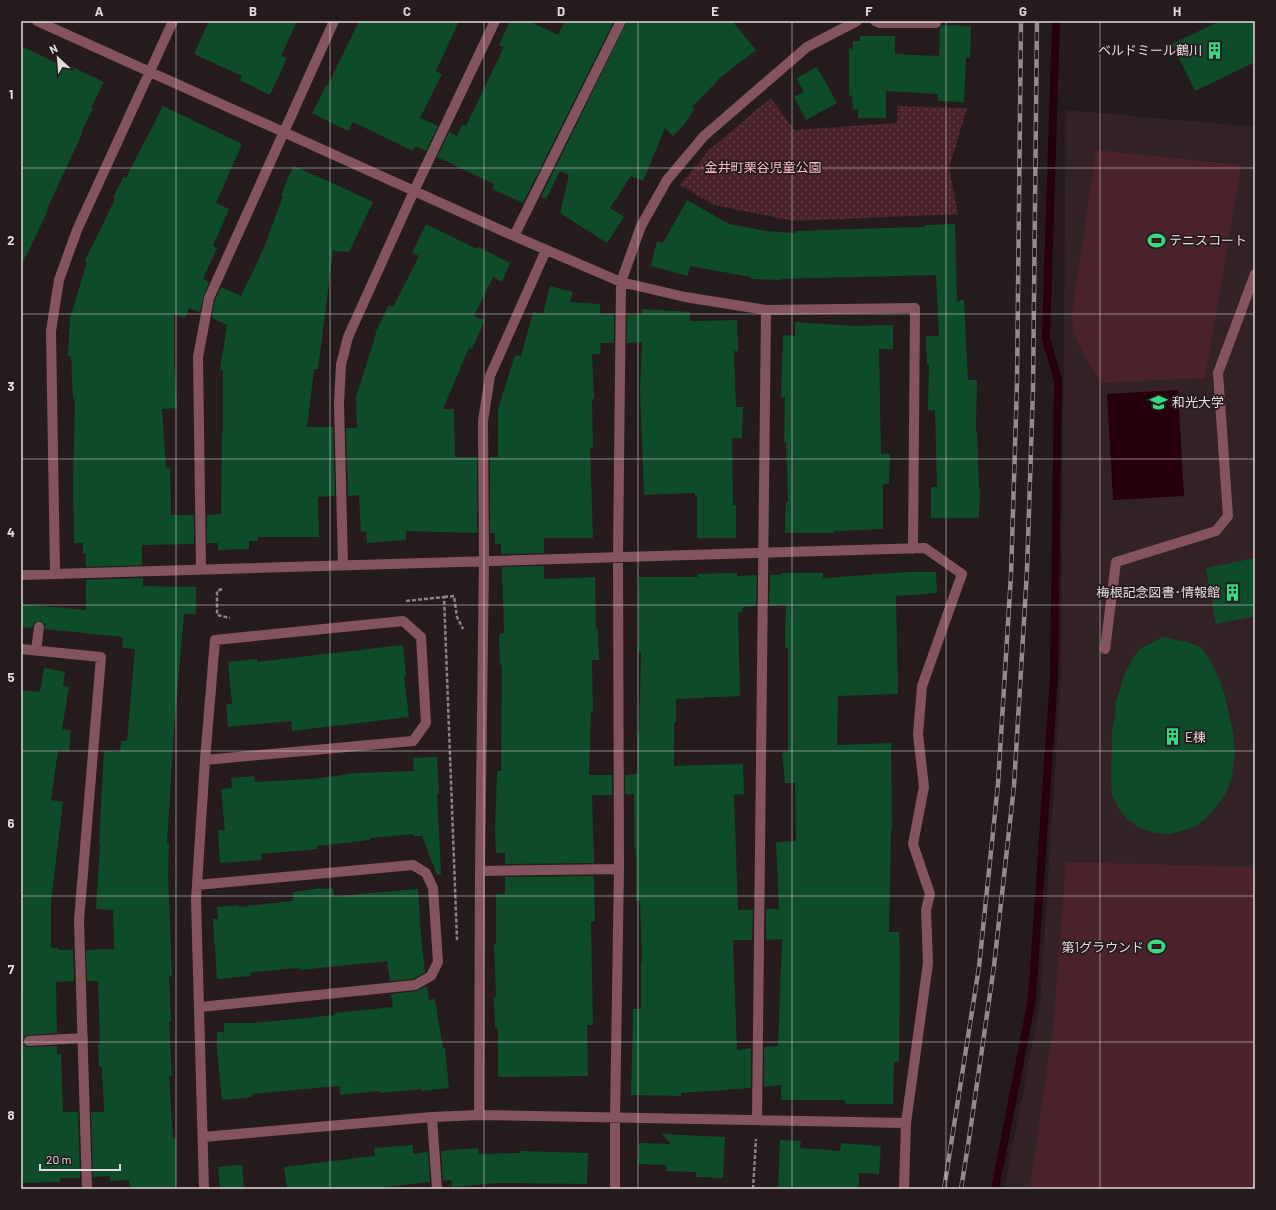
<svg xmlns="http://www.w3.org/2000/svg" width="1276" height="1210" font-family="Barlow,'Noto Sans JP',sans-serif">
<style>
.built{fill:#322226}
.park{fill:url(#park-dots)}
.pitch{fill:#4a222c}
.water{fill:#25000b}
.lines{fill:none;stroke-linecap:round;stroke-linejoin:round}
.stream{stroke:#25000b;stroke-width:8}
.building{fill:#0d4b29}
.path{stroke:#8c8385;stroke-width:2.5;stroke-dasharray:4 2;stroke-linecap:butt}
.minor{stroke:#84545e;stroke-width:10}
.rail-casing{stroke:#938a8c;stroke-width:4.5}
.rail{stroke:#251b1d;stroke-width:3;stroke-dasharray:9;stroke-linecap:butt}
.grid{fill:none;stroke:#e3dcdd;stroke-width:1;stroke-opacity:0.55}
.labels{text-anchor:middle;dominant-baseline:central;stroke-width:3.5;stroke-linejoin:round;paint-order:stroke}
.poi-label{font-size:13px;fill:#e3dcdd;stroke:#251b1d;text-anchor:end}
.park-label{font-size:13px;fill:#f7bdc8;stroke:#251b1d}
.neatline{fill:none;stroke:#e3dcdd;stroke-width:1.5}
.grid-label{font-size:13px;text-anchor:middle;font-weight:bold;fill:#e3dcdd}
</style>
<defs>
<pattern id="park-dots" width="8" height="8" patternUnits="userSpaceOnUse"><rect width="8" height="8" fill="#4a222c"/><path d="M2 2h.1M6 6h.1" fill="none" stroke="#64424a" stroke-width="1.8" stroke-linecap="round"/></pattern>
</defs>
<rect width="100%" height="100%" fill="#251b1d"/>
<path class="built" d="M1066 110 1255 127V1189H1004L1040 1005 1061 677Z"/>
<path class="park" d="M771 98 794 130 897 123 898 106 967 108 949 168 958 214 794 221 714 205 680 185 709 150Z"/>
<path class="pitch" d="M1096 150 1241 165 1205 378 1101 383 1082 351 1073 330 1072 314Z
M1066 862 1255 867V1189H1030L1053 1028Z"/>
<path class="water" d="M1178 390 1184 496 1113 500 1107 394Z"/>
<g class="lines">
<path class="stream" d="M995 1189 1032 999 1054 677 1058 381 1046 338 1056 21"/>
</g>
<path class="building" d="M209 21H297L281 56 287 58 270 95 240 80 242 76 194 54Z
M359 21H459L436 71 442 74 420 118 438 126 426 151 415 146 413 151 353 122 348 131 312 113 327 84 328 85Z
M510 21H529L558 35 565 21H614L523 203 492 189 494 184 437 157 449 132 457 136 462 124 466 126 504 47 499 45Z
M627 21H732L756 50 721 77 692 107 694 109 684 125 673 136 665 128 643 181 631 176 610 208 624 217 607 243 560 213 569 175 560 171 546 199 541 197Z
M1220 21H1255V62L1195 91 1172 44Z
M942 25 971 26 970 58H966L964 102 938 101V94L886 91V118H858V109H853L852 95 849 96V48L853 49V41H860V36H895V54L939 56 940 28Z
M21 46 67 68 68 65 104 82 91 108 93 109 81 133 82 134 47 209 48 210 21 267Z
M817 67 837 103 806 120 794 97 804 92 796 78Z
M163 106 242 144 216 203 229 209 213 246 217 248 203 279 209 282 203 297 200 312 189 308 185 318 174 314V360L177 408 162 409 166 468H170L171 515H194V544L142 545V565L86 567V553L83 554V543H74L73 486 75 399H73L71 356H68L70 318 87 262 85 261 115 199 113 198 124 176 126 178Z
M293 166 337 185 373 202 349 252 333 251 318 369H314L307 427H333L335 496 318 497 319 537H258V541H249V549L218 550V543H207V515L221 514 222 433H223V370H220L227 325 212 318 215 300 221 287 241 296 264 248 283 196H281Z
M687 200 729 224 767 231 796 233V231L884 228 925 227V225L955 224 957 301 964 300 968 380H977L976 431H977L979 488H980L979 518H931V487H937L935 410H928L929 364 927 365 926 336H939L936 275 781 279V280L751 279V277L690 266 688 276 651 266 657 241 663 243Z
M426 224 477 249 478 247 510 263 502 282 493 277 474 316 485 320 472 349 469 348 443 409H454L455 457H477V533L406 531V540L367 543 366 531 361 532 359 495 348 496 346 428H357L356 397 376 334 375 333 389 305 393 307 419 256 412 253Z
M550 286 573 292 570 302 600 304V314H614V343H601L600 354H592L594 399H592L593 448H590L593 538H544V553L501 554V544H495V533H490V457H498V409L515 355 521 356 533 312 543 314Z
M642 309 690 312V321L737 320 738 351H734L736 407H743L742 438H732L733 505H736V538H697V496H695V493L644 495 640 391 642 342 627 343V315H642Z
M795 322 854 326 893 325V349H879L881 454H890L889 484H883V529L834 531V533H785L786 502H788L786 442H784L785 397H781L783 335 795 336Z
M1255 558V616L1216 624 1206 568Z
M544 566V579L595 577 596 629H598L599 660H592L593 712H591L589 775H612V795H592L594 863 505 864V853H496L495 830 497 771H501L502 665H500L499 634 504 633 502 567Z
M907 572H936L937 593 896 596 898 694 838 696 837 745 891 743 892 830H891L889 932H899L900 961 899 1062H894L893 1104H845V1100H781V1085L764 1087V1047L778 1046 782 939 766 940V909H779L776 842 796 841 795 783H785L782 753 788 752V648H785L786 605 769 606 770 575H781V573H823V578Z
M737 573V576L757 575 756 606 743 607 742 612 738 613 740 696 676 699V722H674V766L743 764 744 794 734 795 738 910H753L752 940H733L737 1050 751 1048V1088L681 1093V1096L631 1095 633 1009H641V963H642L640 901H636V855H635L634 794H625V775L638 774 637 733H639L641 652H638L639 577H698V574Z
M143 578V586L196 587V614H184L174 729 167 843H169L168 874 172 976H169L171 1021 169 1022 172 1076H169L173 1138H176V1189H130L129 1180 110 1181V1176L93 1177 91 1112H104L102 1067H99L98 1044H100L98 981H87L86 950 114 949 113 910 96 909 100 845H99L104 751 120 752 121 741H127L135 649 122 648 123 637 45 629V624L40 621 34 623 32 628 21 627V604L86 610V580Z
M1163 637 1187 642 1201 647 1210 660 1220 680 1225 696 1233 732 1235 751 1232 777 1225 795 1216 807 1206 818 1194 827 1170 834 1155 833 1140 828 1127 819 1119 809 1112 795 1111 779 1112 731 1115 716 1116 702 1124 675 1134 656 1140 649Z
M403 645 406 675 404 676 409 717 292 731 291 721 228 727 226 704H232L228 662 257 659V662Z
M44 668 65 672 63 686 69 687 62 729 71 730 69 752 58 750 51 800 63 802 51 901V948H58V950H73L74 981 56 982 57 1033 28 1035 25 1036 23 1040V988H21V690L40 692Z
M437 757 439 794H437L441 874 437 875 422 836H414V834L370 838V840L317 846V849L261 854 262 860 220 863 218 830H225L221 789 232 788 231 778 254 776 255 782 311 779 358 773 414 771 413 758Z
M594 876 595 921 591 922 593 1025H587L588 1076 498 1077V1028H495L494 997H496L494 944H496V894H505V877Z
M321 888V889L333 888 334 897 360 894 418 889 420 916H419L425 972 413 979 390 981 387 961 300 970 299 968 251 972V976L217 979 213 919H218L217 907 239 905V907L293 901V892Z
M427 986 429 1000 435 999 443 1048H445L449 1088 422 1091 421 1089 380 1093 379 1091 341 1095 339 1086 252 1094V1097L222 1100 217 1049V1032H224V1023H253L335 1015 334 1013 393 1007 391 994 416 991Z
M23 1042 26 1047H29L57 1046V1055L61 1054 63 1112H78L80 1178H60V1182L21 1183V1060H23Z
M662 1134 725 1137 723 1178 696 1177V1172L666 1171V1165L638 1164 639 1143 671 1144Z
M780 1140 801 1141 800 1148 840 1151 841 1143 881 1146 879 1174 859 1173V1189H778Z
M413 1145V1154L428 1152 430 1182 366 1189H287L284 1167 375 1156 374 1148Z
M478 1148 479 1154 520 1153V1151L588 1153 587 1184 497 1183 452 1187 451 1180 443 1181 441 1151Z
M242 1165 244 1189H220L218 1167Z"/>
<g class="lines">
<path class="path" d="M222 589 217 591V615L230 618
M444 597 454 596 457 617 463 629
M406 601 444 597 457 940
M753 1189 756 1139"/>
<path class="minor" d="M37 21 514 236 621 282 685 297 766 310 915 308 913 549
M875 21 880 23H936
M514 236 621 21
M343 565 339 403 341 365 348 337 414 191 495 21
M201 569 198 357 209 298 334 21
M55 574 51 331 59 280 77 230 173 21
M21 575 925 548 962 574 922 686 918 734 924 787 913 844 930 894 926 910 928 963 906 1123 904 1189
M21 649 101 657 79 920 87 1189
M1105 649 1116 562 1216 531 1228 516 1218 373 1255 274
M36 651 39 627
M480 871 619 869
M197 885 413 865 426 873 433 888 438 962 431 976 415 985 200 1007
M29 1041 83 1038
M479 1115 480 871 484 561 483 421 490 376 546 250
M432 1117 437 1189
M757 1120 766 310
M203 1137 432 1117 479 1115 906 1123
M204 1189 196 900 205 760 215 640 403 621 421 637 426 723 413 741 205 760
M615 1189V1118L619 869 618 557 621 282 641 226 667 180 704 136 807 47 857 21"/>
<defs>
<path id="rail" d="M944 1189 979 967 998 784 1011 575 1017 384 1021 21
M961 1189 969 1139 994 966 1014 786 1027 571 1033 389 1037 21"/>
</defs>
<use href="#rail" class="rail-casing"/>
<use href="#rail" class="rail"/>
</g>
<path class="grid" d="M176 21V1189M330 21V1189M484 21V1189M638 21V1189M792 21V1189M946 21V1189M1100 21V1189M21 168H1255M21 314H1255M21 459H1255M21 605H1255M21 751H1255M21 896H1255M21 1042H1255"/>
<defs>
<symbol id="building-bare" viewBox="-9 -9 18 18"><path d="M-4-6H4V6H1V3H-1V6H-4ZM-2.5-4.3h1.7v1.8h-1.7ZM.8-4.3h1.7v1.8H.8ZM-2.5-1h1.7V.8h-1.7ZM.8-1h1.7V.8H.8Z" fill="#37d880" stroke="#251b1d" stroke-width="2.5" paint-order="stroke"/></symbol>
<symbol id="stadium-bare" viewBox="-9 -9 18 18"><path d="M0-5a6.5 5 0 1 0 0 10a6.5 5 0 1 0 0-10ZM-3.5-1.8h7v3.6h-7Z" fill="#37d880" stroke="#251b1d" stroke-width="2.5" paint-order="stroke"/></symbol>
<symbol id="university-bare" viewBox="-9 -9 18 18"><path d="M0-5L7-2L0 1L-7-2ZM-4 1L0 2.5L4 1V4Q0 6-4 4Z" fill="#37d880" stroke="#251b1d" stroke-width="2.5" paint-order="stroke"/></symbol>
</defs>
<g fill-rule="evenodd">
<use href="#building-bare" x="1202" y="38" width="25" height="25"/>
<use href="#stadium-bare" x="1144" y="228" width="25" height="25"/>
<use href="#university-bare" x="1146" y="390" width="25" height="25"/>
<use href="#building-bare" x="1220" y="580" width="25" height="25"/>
<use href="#building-bare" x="1160" y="724" width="25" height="25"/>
<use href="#stadium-bare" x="1144" y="934" width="25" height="25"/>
</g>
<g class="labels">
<g class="poi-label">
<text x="1202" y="50">ベルドミール鶴川</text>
<text x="1169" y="240" text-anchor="start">テニスコート</text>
<text x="1172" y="402" text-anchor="start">和光大学</text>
<text x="1220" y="592">梅根記念図書･情報館</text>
<text x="1185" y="737" text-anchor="start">E棟</text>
<text x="1144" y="947">第1グラウンド</text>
</g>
<g class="park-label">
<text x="763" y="167">金井町栗谷児童公園</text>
</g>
</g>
<rect width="1276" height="1210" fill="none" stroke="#251b1d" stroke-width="44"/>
<g transform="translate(58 58) rotate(334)" stroke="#251b1d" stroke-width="3" paint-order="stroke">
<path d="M0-3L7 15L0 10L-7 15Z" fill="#e3dcdd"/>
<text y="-6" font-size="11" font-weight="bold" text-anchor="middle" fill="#e3dcdd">N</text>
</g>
<path d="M40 1164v6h80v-6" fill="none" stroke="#e3dcdd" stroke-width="2"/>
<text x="46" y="1164" font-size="12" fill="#e3dcdd" stroke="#251b1d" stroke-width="3" paint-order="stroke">20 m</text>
<rect x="22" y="22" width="1232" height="1166" class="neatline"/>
<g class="grid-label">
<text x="99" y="16">A</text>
<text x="253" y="16">B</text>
<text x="407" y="16">C</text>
<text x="561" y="16">D</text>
<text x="715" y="16">E</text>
<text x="869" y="16">F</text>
<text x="1023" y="16">G</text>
<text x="1177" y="16">H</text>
<text x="11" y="99">1</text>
<text x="11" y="245">2</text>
<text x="11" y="391">3</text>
<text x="11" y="537">4</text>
<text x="11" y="682">5</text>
<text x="11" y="828">6</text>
<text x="11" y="974">7</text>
<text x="11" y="1120">8</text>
</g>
</svg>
